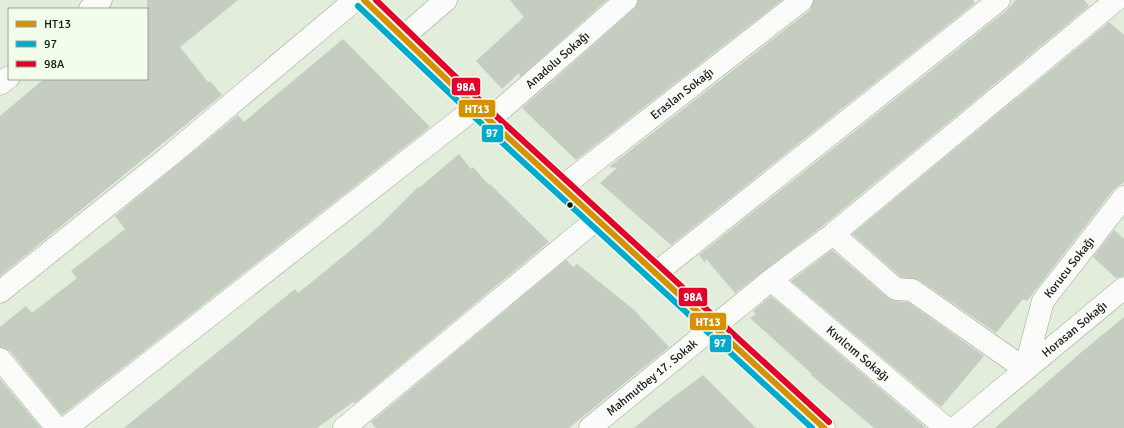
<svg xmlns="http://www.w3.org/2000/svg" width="1124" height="428" font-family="Signika,sans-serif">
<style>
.building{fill:#c4cdbf}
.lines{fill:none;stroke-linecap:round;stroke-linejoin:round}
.minor-casing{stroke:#9ca496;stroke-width:23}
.secondary-casing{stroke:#9ca496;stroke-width:23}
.minor{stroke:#fbfcfa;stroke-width:22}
.secondary{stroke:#fbfcfa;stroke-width:22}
.bus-1-casing{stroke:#f2feeb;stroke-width:9}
.bus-2-casing{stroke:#f2feeb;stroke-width:9}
.bus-3-casing{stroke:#f2feeb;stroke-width:9}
.bus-1{stroke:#d59102;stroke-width:6}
.bus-2{stroke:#00a9ce;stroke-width:6}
.bus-3{stroke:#e4002b;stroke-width:6}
.bus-dot{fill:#12190e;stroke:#f2feeb;stroke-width:1.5}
.labels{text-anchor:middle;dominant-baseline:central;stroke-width:3;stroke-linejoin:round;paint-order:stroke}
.street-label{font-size:12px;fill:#12190e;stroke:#f2feeb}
.line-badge{stroke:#f2feeb;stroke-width:1.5}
.badge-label{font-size:11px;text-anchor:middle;font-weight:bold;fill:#fff}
</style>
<rect width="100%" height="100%" fill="#e2eddb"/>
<path class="building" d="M147 0H238L180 47 208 82 210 81 222 95 0 276V116L44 79H147Z
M510 0H607L520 77 519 73 502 89 476 61 524 17Z
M638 0H782L576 160 522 108 634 9Z
M814 0H973L975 3 671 245 600 183 617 168 609 167 810 10Z
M1016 0H1084L1089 6 825 224 735 293 706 259 705 263 699 255 1007 10Z
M1109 22 1124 35V182L1114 189 1027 301 1023 299 996 333 919 280 901 277 852 234Z
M343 39 430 127 62 415 10 351 0 347V327L26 306 32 313 77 278 71 271 125 229 115 216 238 115 244 122Z
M459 154 471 169 473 167 489 185 490 184 549 242 355 403 353 402 317 428H124L295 289 298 293 350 251 380 225 418 187 419 188Z
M1114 230 1124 239V276L1116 278 1093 257Z
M832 250 888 298 895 301 908 302 984 356 941 407 791 281Z
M566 260 573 267 577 264 633 309 669 347 569 428H376L371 422Z
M771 296 925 427 924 428H874L811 375 812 374 750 318 756 314 753 311Z
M1124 317V428H995L1078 355Z
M703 375 756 428H634L664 404Z
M0 379 41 428H0Z"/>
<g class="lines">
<defs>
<g id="minor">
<path d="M90 9 101 0"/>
<path d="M402 38 446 0"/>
<path d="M0 84 9 77"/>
<path id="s1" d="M489 120 626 0"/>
<path id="s2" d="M562 187 802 0"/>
<path d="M833 234 896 289 912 290 1025 369"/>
<path d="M656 273 999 0"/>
<path id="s3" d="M771 280 946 428"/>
<path d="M0 292 167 158 355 0"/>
<path d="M0 359 57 428"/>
<path id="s4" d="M1025 369 1043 301 1124 197"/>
<path d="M66 428 476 107"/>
<path d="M344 428 597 219"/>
<path id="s5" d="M590 428 771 280 833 234 1116 0"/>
<path id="s6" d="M955 428 1124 288"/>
</g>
<path id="secondary" d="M364 0 489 120 824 428"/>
</defs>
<use href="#minor" class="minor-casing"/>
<use href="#secondary" class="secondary-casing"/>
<use href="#minor" class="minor"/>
<use href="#secondary" class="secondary"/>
<defs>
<path id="bus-1" d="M364 0 489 120 824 428"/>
<path id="bus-2" d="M358 6 484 126 812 428"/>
<path id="bus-3" d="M376 0 494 114 829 422"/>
</defs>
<use href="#bus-1" class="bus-1-casing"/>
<use href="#bus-2" class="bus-2-casing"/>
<use href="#bus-3" class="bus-3-casing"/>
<use href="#bus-1" class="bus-1"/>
<use href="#bus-2" class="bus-2"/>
<use href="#bus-3" class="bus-3"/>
</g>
<circle class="bus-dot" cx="570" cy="205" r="3.5"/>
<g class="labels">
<g class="street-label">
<text stroke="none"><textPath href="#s1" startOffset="91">Anadolu Sokağı</textPath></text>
<text stroke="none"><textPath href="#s2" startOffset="152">Eraslan Sokağı</textPath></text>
<text stroke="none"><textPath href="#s4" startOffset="113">Korucu Sokağı</textPath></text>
<text stroke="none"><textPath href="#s6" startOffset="155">Horasan Sokağı</textPath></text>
<text stroke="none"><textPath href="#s3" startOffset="114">Kıvılcım Sokağı</textPath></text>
<text stroke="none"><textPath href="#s5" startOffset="80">Mahmutbey 17. Sokak</textPath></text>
</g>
</g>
<g class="line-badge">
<rect x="451" y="77" width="30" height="19" rx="4" fill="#e4002b"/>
<rect x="458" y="99" width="38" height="19" rx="4" fill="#d59102"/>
<rect x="481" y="124" width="23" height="19" rx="4" fill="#00a9ce"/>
<rect x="678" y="287" width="30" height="20" rx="4" fill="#e4002b"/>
<rect x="689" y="312" width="38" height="19" rx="4" fill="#d59102"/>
<rect x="709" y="334" width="23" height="19" rx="4" fill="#00a9ce"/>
</g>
<g class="badge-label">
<text x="466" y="91">98A</text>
<text x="477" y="113">HT13</text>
<text x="492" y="137">97</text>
<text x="693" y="301">98A</text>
<text x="708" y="326">HT13</text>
<text x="720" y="347">97</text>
</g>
<rect x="8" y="8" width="140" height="72" fill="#f2feeb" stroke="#98a293"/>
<rect x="16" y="21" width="20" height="6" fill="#d59102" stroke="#98a293"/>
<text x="44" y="28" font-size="12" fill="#12190e">HT13</text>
<rect x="16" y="41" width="20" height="6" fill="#00a9ce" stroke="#98a293"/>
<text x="44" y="48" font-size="12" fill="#12190e">97</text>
<rect x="16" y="61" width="20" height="6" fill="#e4002b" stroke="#98a293"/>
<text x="44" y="68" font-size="12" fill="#12190e">98A</text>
</svg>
